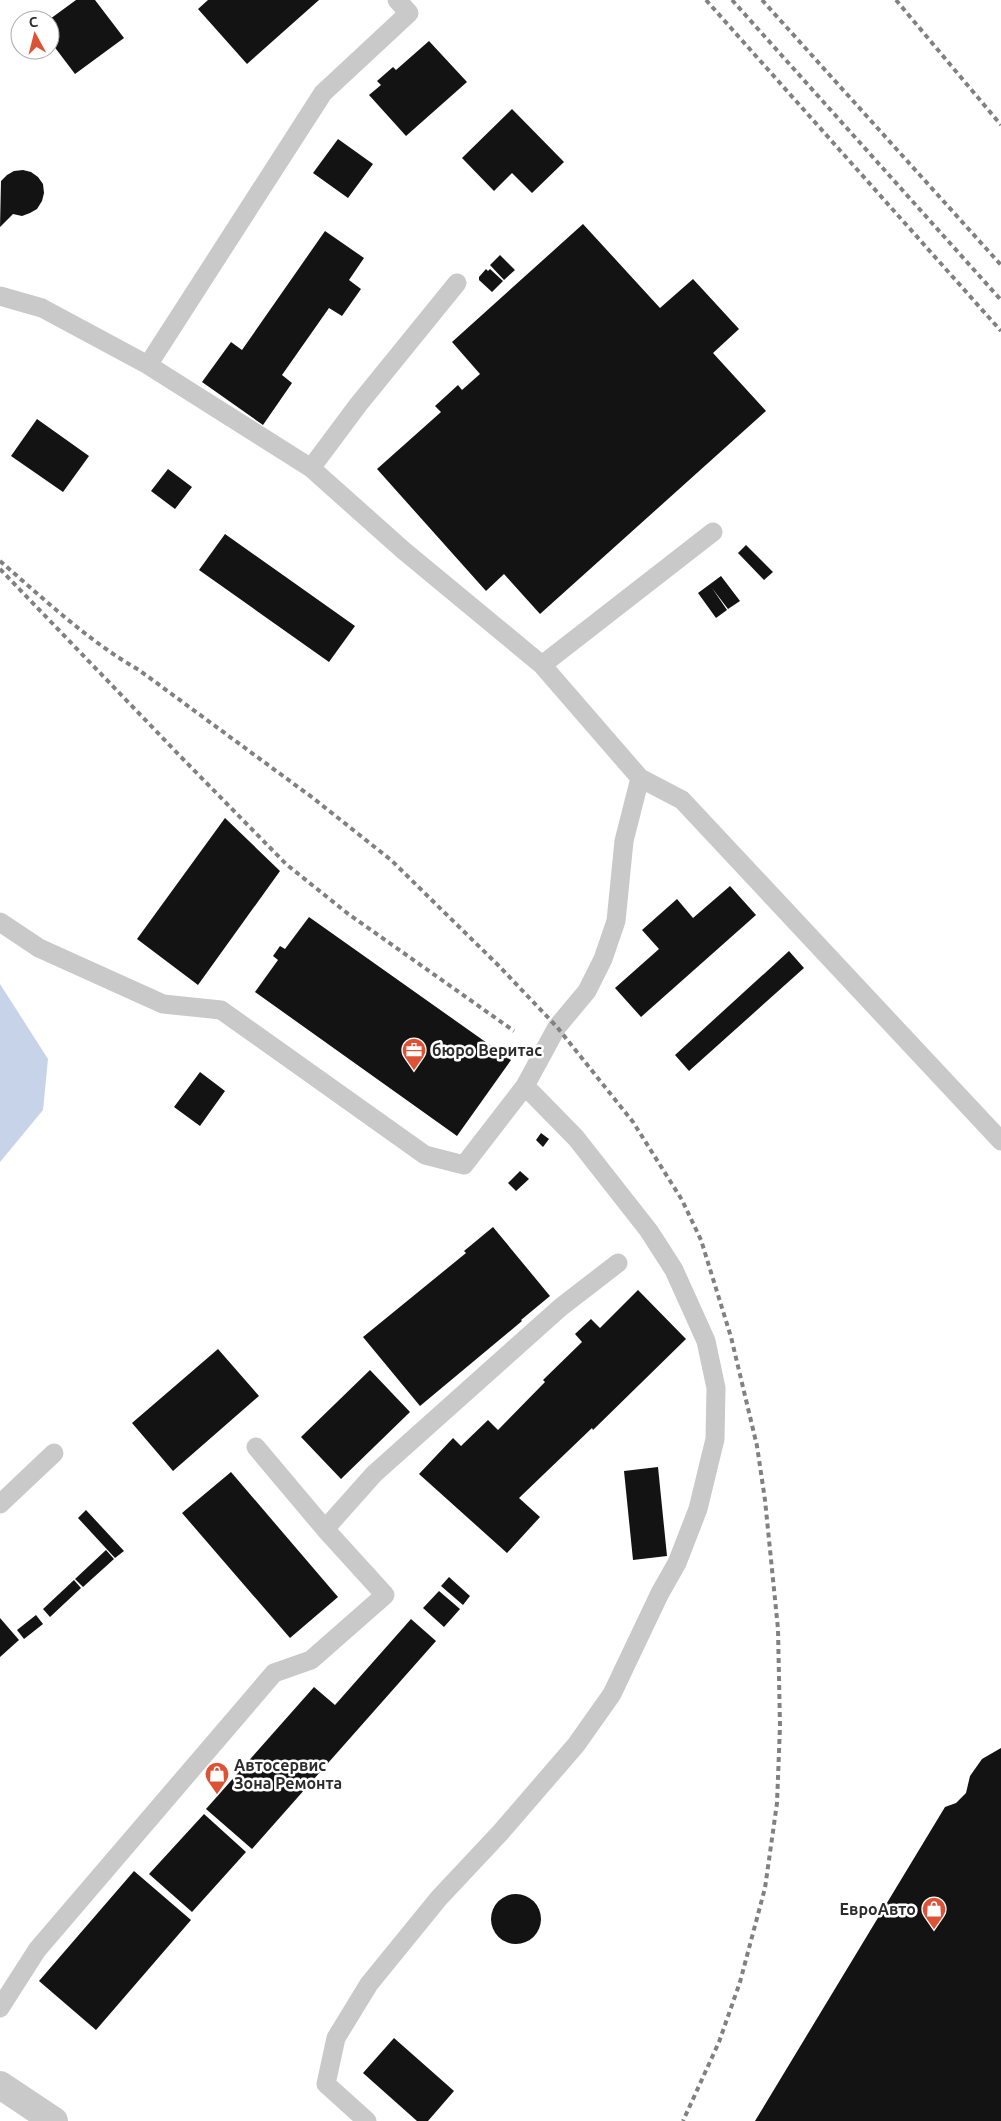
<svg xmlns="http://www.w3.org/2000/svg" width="1001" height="2121" font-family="Ubuntu,sans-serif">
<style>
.water{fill:#c7d3e9}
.building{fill:#131313}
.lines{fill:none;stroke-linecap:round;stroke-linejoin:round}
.service{stroke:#c9c9c9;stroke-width:19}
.tertiary{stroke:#c9c9c9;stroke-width:28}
.rail{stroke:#818181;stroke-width:4;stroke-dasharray:5 4;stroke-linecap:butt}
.labels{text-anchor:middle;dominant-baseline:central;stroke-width:5;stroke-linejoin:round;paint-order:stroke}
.poi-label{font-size:16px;font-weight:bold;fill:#2c2c2c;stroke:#fff;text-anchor:start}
</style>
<rect width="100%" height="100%" fill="#fff"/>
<path class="water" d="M0 984 48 1059 43 1110 0 1162Z"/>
<path class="building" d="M76 0H95L124 38 75 74 50 41V19Z
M208 0H319L247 64 198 9Z
M429 41 467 82 406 136 369 95 381 85 377 81 393 67 396 70Z
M512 109 564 162 532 193 512 173 494 191 462 158Z
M338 139 373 164 348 198 313 173Z
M23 170 31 172 38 177 43 184 44 193 42 201 37 209 30 213 22 216 13 214 0 227 1 181 7 175 14 171Z
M583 224 660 308 693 279 739 329 713 353 766 411 540 614 504 574 486 591 377 469 441 412 435 406 458 385 462 390 480 374 452 342Z
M325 231 364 258 349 280 361 289 342 316 329 308 282 375 292 383 263 425 202 382 231 342 242 350Z
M500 255 515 270 504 280 490 265Z
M486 269 488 271 490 269 503 281 492 292 479 280V277Z
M37 419 89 456 63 492 11 456Z
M168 469 192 487 175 509 151 491Z
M225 534 355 626 329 662 199 570Z
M746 545 773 572 764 580 738 553Z
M721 576 740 601 728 609 712 588 727 610 716 618 698 593Z
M225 818 280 871 198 985 137 939Z
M730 886 756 915 641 1017 615 988 659 949 642 930 677 899 693 918Z
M309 917 511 1060 457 1136 255 992 278 960 273 956 280 946 285 949Z
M789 951 804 968 689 1071 675 1055Z
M200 1072 225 1091 200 1126 174 1107Z
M541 1133 549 1139 543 1147 536 1140Z
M520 1171 529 1179 516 1191 508 1183Z
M493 1227 550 1296 521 1320 522 1321 420 1406 363 1337 466 1253 464 1251Z
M638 1290 686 1339 593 1430 592 1428 519 1498 540 1517 507 1553 419 1474 453 1438 461 1446 488 1420 498 1430 545 1382 543 1380 582 1342 575 1334 591 1319 600 1328Z
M218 1349 259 1396 173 1471 132 1423Z
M370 1370 410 1412 341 1479 301 1437Z
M658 1467 667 1556 633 1560 624 1471Z
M231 1472 338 1597 290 1638 182 1513Z
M86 1510 124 1551 115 1558 78 1518Z
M106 1550 114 1559 83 1587 75 1579Z
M449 1577 470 1596 463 1605 441 1586Z
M74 1580 81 1588 50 1617 43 1609Z
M439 1591 460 1609 444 1627 423 1608Z
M36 1615 43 1624 24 1639 17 1630Z
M0 1618 19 1640 0 1657Z
M411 1619 436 1641 252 1849 206 1809 314 1687 335 1705Z
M1001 1748V2121H755L945 1807 956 1803 966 1793 970 1776 982 1759Z
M204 1814 246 1852 192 1912 149 1874Z
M134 1871 191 1920 96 2030 39 1981Z
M491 1919a25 25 0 1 1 50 0a25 25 0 1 1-50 0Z
M394 2038 454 2091 428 2121H417L363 2073Z"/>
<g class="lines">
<path class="service" d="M0 296 42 308 148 365 311 468
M148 365 323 93 409 13 397 0
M542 665 713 532
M640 778 682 800 1001 1141
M0 922 39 948 163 1004 221 1010 425 1155 464 1165 525 1086 557 1027 587 991 603 959 616 921 624 841 640 778 542 665 403 550 311 468 358 405 457 283
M256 1447 325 1529
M0 1504 54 1453
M0 2008 37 1950 274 1673 311 1660 385 1595 325 1529 374 1474 561 1307 618 1263
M367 2121 326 2084 336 2038 369 1984 439 1898 500 1833 576 1745 612 1694 660 1593 677 1563 698 1509 715 1439 716 1388 706 1341 674 1270 649 1231 576 1138 525 1086"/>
<path class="tertiary" d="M0 2085 54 2121"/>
<path class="rail" d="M706 0 1001 331
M732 0 1001 300
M762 0 1001 265
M896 0 1001 125
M0 561C44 599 88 641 139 670L313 798 391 860 499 966 557 1027 633 1122 682 1200 701 1240 731 1337 757 1446 765 1500 778 1629 780 1726 777 1803 765 1888 740 1982 719 2042 683 2121
M0 569 181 757 286 864 347 913 514 1031"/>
</g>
<defs>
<symbol id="office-pin" viewBox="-11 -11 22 30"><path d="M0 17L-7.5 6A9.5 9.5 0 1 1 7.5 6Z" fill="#dd5235" stroke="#fff"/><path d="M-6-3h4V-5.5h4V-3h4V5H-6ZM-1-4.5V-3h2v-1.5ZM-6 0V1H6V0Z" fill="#fff"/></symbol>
<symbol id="shop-pin" viewBox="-11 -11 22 30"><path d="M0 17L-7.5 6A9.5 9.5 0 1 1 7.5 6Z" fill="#dd5235" stroke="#fff"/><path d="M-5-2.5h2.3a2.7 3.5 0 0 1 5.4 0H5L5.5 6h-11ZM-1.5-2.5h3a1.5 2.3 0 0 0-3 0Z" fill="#fff"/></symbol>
</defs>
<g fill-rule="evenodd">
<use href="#office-pin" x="400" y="1036" width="28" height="38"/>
<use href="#shop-pin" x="203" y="1760" width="28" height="38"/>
<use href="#shop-pin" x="920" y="1895" width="28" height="38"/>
</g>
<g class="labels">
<g class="poi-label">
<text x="432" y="1050">бюро Веритас</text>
<text x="234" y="1765">Автосервис<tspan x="234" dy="18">Зона Ремонта</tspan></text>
<text x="916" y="1909" text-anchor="end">ЕвроАвто</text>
</g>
</g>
<g transform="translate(35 35) rotate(353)"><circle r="24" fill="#ffffff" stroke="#ababab"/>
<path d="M0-4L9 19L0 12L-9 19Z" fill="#dd5235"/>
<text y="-8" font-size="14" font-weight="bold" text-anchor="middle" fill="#2c2c2c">С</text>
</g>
</svg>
